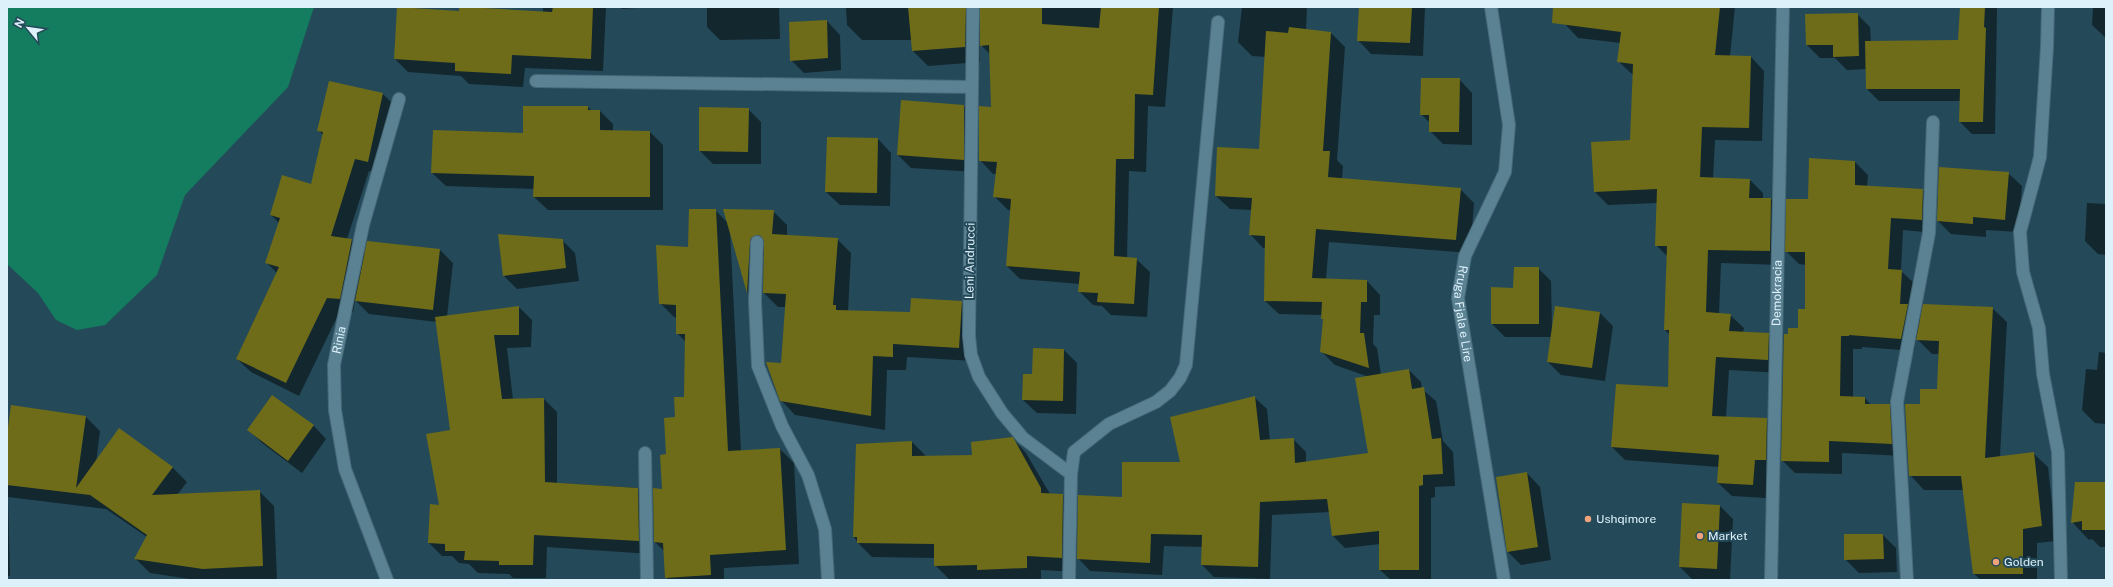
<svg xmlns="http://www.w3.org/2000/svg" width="2113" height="587" font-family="'Public Sans',sans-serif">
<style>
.water{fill:#147d5f}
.shadow{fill:#0007}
.building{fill:#6e6c18}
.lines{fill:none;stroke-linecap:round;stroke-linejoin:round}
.minor-casing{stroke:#466977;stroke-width:14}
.minor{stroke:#5b8293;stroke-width:12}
.poi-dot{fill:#f0a27a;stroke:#244959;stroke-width:1.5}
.labels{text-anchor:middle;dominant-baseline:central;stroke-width:4;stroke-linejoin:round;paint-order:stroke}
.street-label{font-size:12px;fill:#ddf1fb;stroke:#244959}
.poi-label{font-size:12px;fill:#ddf1fb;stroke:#244959;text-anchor:start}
</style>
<rect width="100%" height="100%" fill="#244959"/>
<path class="water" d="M7 7H314L288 87 185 195 157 275 105 325 77 330 56 320 38 293 7 264Z"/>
<path class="shadow" d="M543 7H606L603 71 525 68 523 87 469 84 461 76 408 72 395 59 460 12 543 13Z
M620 7H650L622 9Z
M707 7H779L780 39 720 40 707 27Z
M846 7H975V16L981 22V7H1173L1165 107 1148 106 1146 172 1129 171 1127 258 1136 259 1150 272 1147 317 1111 315 1102 306 1093 305 1080 292V284L1020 279 1007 266 1011 210H1008L995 197 997 174H993L980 160 992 108 990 54 980 44V62L928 66 913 51 912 40H862L847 25Z
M1242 7H1307L1306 30 1331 33 1345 47 1337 160 1343 166 1342 179 1460 189 1474 203 1470 253 1329 242 1326 279 1367 281 1380 295V315H1374L1373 344 1377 348 1381 375 1409 370 1421 382 1422 389 1436 401 1443 441 1453 452 1455 486 1435 487V497L1431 498V580H1391L1380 570V544L1345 548 1333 536 1330 512 1272 515 1270 579 1214 577 1202 565V547L1164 546 1162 575 1090 571 1078 558 1123 498 1181 462 1254 397 1267 409 1270 441 1293 439 1306 452V462L1369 454V377L1335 365 1321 351 1324 321 1322 315 1279 314 1265 301 1266 248H1263L1250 234 1252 210 1230 209 1216 196 1260 150 1266 57 1252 56 1238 42Z
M1360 7H1425L1423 56 1371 54 1358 40Z
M1567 7H1735L1730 56 1751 57 1764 71 1762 141 1715 140 1713 179 1750 180 1763 193V199H1771L1785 213 1783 265 1721 263 1719 314 1730 315 1744 328 1743 333 1768 334 1782 348 1781 373 1729 370 1726 417 1766 419 1780 433 1768 473 1766 498 1732 496 1718 483 1719 467 1625 460 1612 447 1668 388 1670 335 1665 330 1667 256 1656 245 1658 203 1608 205 1595 192 1592 143 1631 140 1633 75 1618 61 1621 43 1578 38 1565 24Z
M1961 7H1997L1995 134H1972L1960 122 1961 101H1879L1867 89V69L1847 70 1835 58H1820L1807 45 1857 14 1870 27 1871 42H1959Z
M2093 7H2106V38L2092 25Z
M827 21 840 35 841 70 804 73 791 60Z
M1459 79 1472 93V145L1443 144 1430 131V123L1421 114Z
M383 94 396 107 381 174 369 171 347 239 352 240 366 254 368 242 440 250 453 263 447 317 519 307 532 320 531 347 507 348 513 400 544 399 557 412V483L638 488 651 501V554L547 547 546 578H513L509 574 478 573 469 564 459 563 452 556H442L429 543 440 506 451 431 437 322 369 314 355 300 353 312 340 311 299 396 251 372 237 359 277 273 266 262 279 223 271 215 312 185 323 135 319 131Z
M964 106 977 119 976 172 911 168 898 155Z
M588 107 592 111H600L613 124V132H650L663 145V210H548L534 197 535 189 446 186 432 173Z
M748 109 761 122V164H713L700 151Z
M878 139 891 153 890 206 840 205 826 192Z
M1855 162 1868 175 1867 187 1923 190 1936 203 1935 233 1903 230 1901 271 1915 284 1913 310 1921 319 1992 308 2007 322 2000 457 2033 453 2048 467 2056 541 2037 543V580H1981L1974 574 1964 490H1924L1910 475 1921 405 1938 390 1939 354H1932L1916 338 1914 351 1862 347V349H1853V397L1865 398 1871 405H1889L1902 418 1904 456 1842 453V474L1795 473 1782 460 1789 335 1799 329 1806 310V265L1799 264 1786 251 1809 200Z
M2008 173 2022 186 2018 232 1986 230V237L1951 234 1938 221Z
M2087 203 2106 204V255L2098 254 2085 241Z
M715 210 728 223 773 211 787 225V236L837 239 851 253 848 312 911 313 961 302 975 316 973 361 907 357 906 370H887L885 430 795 415 781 400 786 307H778L764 293 765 256H763L761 306 748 293 730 231 741 451 780 449 794 463 799 564 724 568V580H669L666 577 665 552 655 542 667 455 676 418 685 398 686 342 677 333V318L674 317 660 303 689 249Z
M562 240 575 253 579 281 517 289 504 276Z
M1538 268 1551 281 1552 328 1600 313 1613 326 1605 381 1561 375 1548 362 1551 337H1505L1492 324 1514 289Z
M1034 349 1064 350 1077 363 1076 414 1037 413 1023 400 1033 375Z
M2099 352 2106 353V424L2095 423 2082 410 2086 369 2097 370Z
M85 416 100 431 96 463 172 467 187 482 177 495 259 491 274 506 277 580H197L150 573 135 558 147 537 106 509 8 497 10 576H7V443Z
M313 425 326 439 302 473 262 443 249 430Z
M1012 438 1026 453 1050 494 1063 495 1077 509 1076 572 1041 570V580L949 579 935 565V558L872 557 858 543 854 537 912 442 926 456H973Z
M1527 473 1540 487 1551 560 1521 565 1508 552Z
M2106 483V547H2100L2092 539 2089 540 2072 522Z
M1720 506 1733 519 1730 580H1693L1680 567Z
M1845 535H1883L1896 548 1897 572 1859 573 1845 559Z"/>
<path class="building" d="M397 7 459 11V7H466L552 12 553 7H593L591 59 512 55 511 74 455 71V63L394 59Z
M908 7H966L965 47 912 51Z
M980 7H1042V24L1099 28 1101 7H1159L1153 95 1135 94 1134 159H1116L1114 256 1137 258 1134 304 1097 302 1098 293 1078 292 1080 272 1006 266 1011 199 993 197 997 162 979 161V106L991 107 989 45 980 46Z
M1359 7H1412L1410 43 1357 41Z
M1553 7H1720L1715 55 1751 56 1749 128 1702 127 1700 177 1750 179 1749 198H1771L1770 251 1708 250 1706 312 1731 314 1729 331 1769 333 1768 360 1716 357 1712 416 1767 418 1766 460H1755L1753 485 1717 483 1719 455 1611 447 1616 384 1668 387 1669 330H1664L1667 246H1655L1657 189 1594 192 1591 142 1630 140 1633 64 1617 62 1621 32 1552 23Z
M1960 7H1985L1984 27 1986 28 1983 122H1959L1960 89H1866L1865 41 1958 40Z
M1858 13 1859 56 1833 57V45H1806L1805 14Z
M827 20 828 58 790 61 789 22Z
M1289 27 1331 32 1323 151H1330L1328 177 1461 188 1456 240 1316 229 1312 278 1367 280V302H1361L1360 333H1364L1369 368 1320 352 1323 319H1321L1322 302 1264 301 1265 236 1249 235 1252 198 1215 196 1217 147 1259 149 1266 31 1288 33Z
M1421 78H1460L1459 132H1429V115H1420Z
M329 81 383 93 368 162 355 159 331 236 352 239 340 299 327 298 286 383 236 359 279 267 265 263 280 218 270 215 282 175 311 184 323 132 317 131Z
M901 100 964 105V160L897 155Z
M523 106H588V110H600V130L650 131V197H533L534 176 431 173 433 130 523 133Z
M699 107 749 108 748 152 699 151Z
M827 137 878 138 877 193 825 192Z
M1809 158 1855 161V185L1923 189 1922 220 1891 218 1888 269 1902 270 1900 304H1908L1901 339 1849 335V336H1841L1840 396 1865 397V404H1890L1892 444 1829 441V462L1781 461 1784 334H1788V328H1798V309H1805V252H1785L1786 199H1808Z
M1939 167 2009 172 2005 220 1973 217V224L1937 221Z
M689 209H716L728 451 780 448 786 550 710 555 711 575 665 578 663 543 654 542 653 488 662 489 660 455 666 454 664 418 675 417 674 397H684L685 334H676V305L659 304 656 245 688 247Z
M723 209 774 210 772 234 838 238 833 305H836V310L910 312 911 298 962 301 959 348 893 344V357L873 356 871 416 780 401 766 362 781 363 786 294 763 293 764 242 761 236 757 235 751 238 750 242 747 293Z
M498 234 563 239 566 268 503 276Z
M367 241 440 249 433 310 355 301Z
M1514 267H1539V324H1491V287L1513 288Z
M1923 304 1993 307 1985 458 2034 452 2042 526 2023 529V574H1973L1961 476H1909L1905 404H1920V389H1937L1939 341 1916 340Z
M519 306V335H494L502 399 544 398 545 482 638 488 639 541 534 535 533 565H499V561L464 560 465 551H445V544L428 543 430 504 439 505 426 434 450 430 435 317Z
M1555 306 1600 312 1592 368 1547 362Z
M1033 348 1064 349 1063 401 1022 400 1023 374H1032Z
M1409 369 1412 389 1424 387 1432 439 1441 438 1443 474 1423 475V485L1419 486V570H1379V531L1332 536 1327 499 1260 502 1258 567 1201 565 1202 535 1151 534 1150 563 1077 559 1078 495 1122 497V462H1180L1170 417 1255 396 1260 440 1294 438 1295 463 1368 453 1355 378Z
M272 395 314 425 288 461 247 430Z
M11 405 86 416 76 488 119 428 173 467 152 495 260 490 263 566 203 569 134 559 147 535 90 495 7 485V435Z
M1013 437 1041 488V493L1063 494 1062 558 1027 556V568L977 570V565L934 566V544L857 543V537H853L856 444 912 441V456L972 455 971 442Z
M1527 472 1538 547 1507 552 1496 477Z
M2075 482H2106V530H2082V521L2071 523Z
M1682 503 1720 505 1717 569 1679 567Z
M1844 534H1883L1884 559 1844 560Z"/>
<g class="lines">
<defs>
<g id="minor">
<path d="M973 7 969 336 971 355 979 377 1002 413 1023 438 1071 474"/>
<path id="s1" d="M1491 7 1509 125 1505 172 1465 256 1458 298 1504 580"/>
<path d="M2048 7 2047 47 2040 157 2020 232 2023 272 2039 328 2043 374 2058 452 2061 580"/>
<path d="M536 81 972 87"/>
<path d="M757 242 755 301 758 366 782 426 808 475 825 529 828 580"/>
<path d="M645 453 647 580"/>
<path id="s2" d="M387 580 345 469 335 410 334 365 363 225 399 99"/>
<path d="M1069 580 1071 474 1074 452 1109 424 1156 402 1170 391 1180 378 1186 365 1218 22"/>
<path id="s3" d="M1771 580 1783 7"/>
<path d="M1907 580 1897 402 1929 233 1933 122"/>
</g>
</defs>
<use href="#minor" class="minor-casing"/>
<use href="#minor" class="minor"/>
</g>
<g class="poi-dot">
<circle cx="1588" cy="519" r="4"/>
<circle cx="1700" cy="536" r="4"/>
<circle cx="1996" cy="562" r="4"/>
</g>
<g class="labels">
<g class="street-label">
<text transform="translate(970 261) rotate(-89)">Leni Andrucci</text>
<text stroke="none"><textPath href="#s3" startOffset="287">Demokracia</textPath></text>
<text stroke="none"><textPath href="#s1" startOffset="318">Rruga Fjala e Lire</textPath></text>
<text stroke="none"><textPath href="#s2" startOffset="249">Rinia</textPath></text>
</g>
<g class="poi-label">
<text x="1596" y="519">Ushqimore</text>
<text x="1708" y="536">Market</text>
<text x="2004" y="562">Golden</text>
</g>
</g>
<rect width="2113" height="587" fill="none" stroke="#ddf1fb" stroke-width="16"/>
<g transform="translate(28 28) rotate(299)" stroke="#244959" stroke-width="3" paint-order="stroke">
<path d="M0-3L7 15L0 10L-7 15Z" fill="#ddf1fb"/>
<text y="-6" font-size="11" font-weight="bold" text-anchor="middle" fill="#ddf1fb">N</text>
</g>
</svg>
